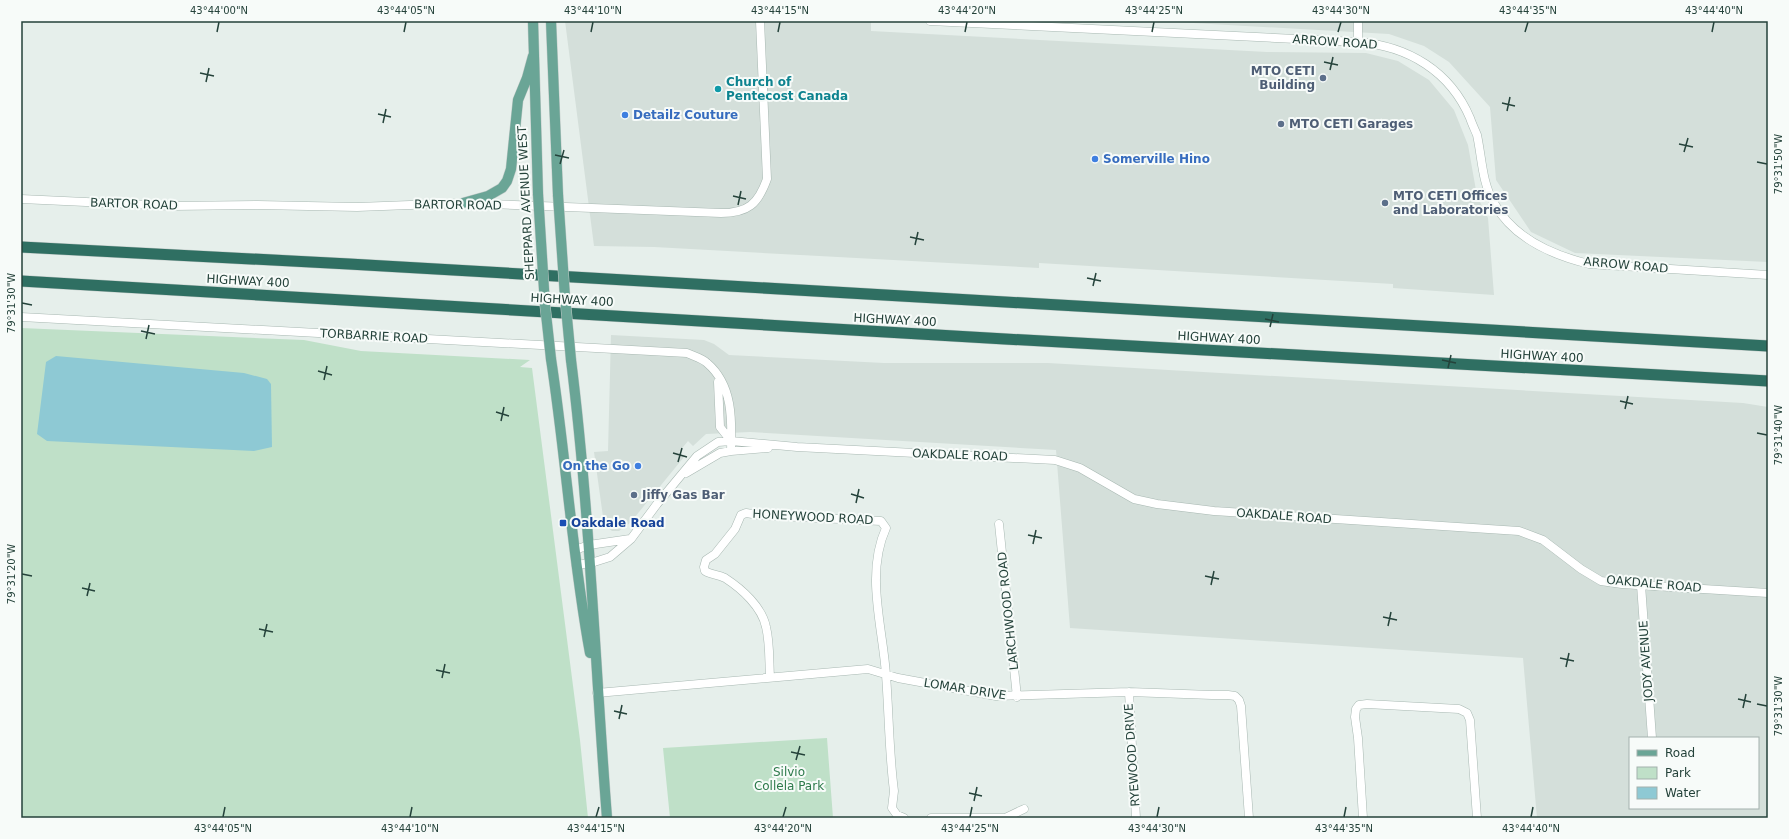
<svg xmlns="http://www.w3.org/2000/svg" width="1789" height="839" font-family="'DejaVu Sans',sans-serif">
<style>
.built{fill:#d4dfda;fill-rule:evenodd}
.green{fill:#bfe0c8}
.water{fill:#8ec9d4}
.lines{fill:none;stroke-linecap:round;stroke-linejoin:round}
.minor-casing{stroke:#a8b8b2;stroke-width:9}
.major-casing{stroke:#c2cac8;stroke-width:11}
.highway-casing{stroke:#c2cac8;stroke-width:12}
.minor{stroke:#fff;stroke-width:8}
.major{stroke:#6aa596;stroke-width:10}
.highway{stroke:#2f6f62;stroke-width:11}
.major-bridge-casing{stroke:#c2cac8;stroke-width:11;stroke-linecap:butt}
.major-bridge{stroke:#6aa596;stroke-width:10}
.ticks{fill:none;stroke:#24423a;stroke-width:1.5}
.service-dot{fill:#5c6f8a;stroke:#f7fbf9;stroke-width:1.5}
.culture-dot{fill:#0f9aa8;stroke:#f7fbf9;stroke-width:1.5}
.shop-dot{fill:#3f7fe0;stroke:#f7fbf9;stroke-width:1.5}
.transit-dot{fill:#1a4fb4;stroke:#f7fbf9;stroke-width:1.5}
.labels{text-anchor:middle;dominant-baseline:central;stroke-width:4;stroke-linejoin:round;paint-order:stroke}
.street-label{font-size:12px;fill:#24423a;stroke:#f7fbf9}
.service-label{font-size:12px;font-weight:bold;fill:#4e5e75;stroke:#f7fbf9;text-anchor:start}
.culture-label{font-size:12px;font-weight:bold;fill:#0d838f;stroke:#f7fbf9;text-anchor:start}
.shop-label{font-size:12px;font-weight:bold;fill:#366cbe;stroke:#f7fbf9;text-anchor:start}
.transit-label{font-size:12px;font-weight:bold;fill:#164399;stroke:#f7fbf9;text-anchor:start}
.park-label{font-size:12px;fill:#2d7a4b;stroke:#f7fbf9}
.neatline{fill:none;stroke:#24423a;stroke-width:1.5}
.ticks-label{font-size:10px;text-anchor:middle;fill:#24423a}
</style>
<rect width="100%" height="100%" fill="#e6efeb"/>
<path class="built" d="M565 21H871V31L1267 52 1366 53 1398 61 1429 80 1454 110 1468 145 1477 196 1488 218 1494 295 1393 288V284L1039 263V268L654 247 594 246Z
M1158 21H1768V262L1575 253 1531 232 1496 180 1490 107 1449 62 1424 46 1389 34Z
M611 335 704 340 714 344 729 355 884 363H1048L1743 403 1768 407V818H1537L1523 658 1070 628 1056 450 750 432 706 434 693 446 688 441 679 452 684 457 630 523 619 531H612L604 524 594 452 608 451ZM1630 738H1758V808H1630Z"/>
<path class="green" d="M21 328 304 340 361 351 530 360 520 367 532 368 580 740 588 818H21Z
M827 738 833 818H670L663 748Z"/>
<path class="water" d="M56 356 244 373 267 379 271 384 272 447 254 451 47 441 37 434 46 362Z"/>
<g class="lines">
<defs>
<path id="minor" d="M930 21 1358 42C1408 46 1450 71 1470 118 1472 124 1475 130 1477 135 1482 158 1482 183 1494 203 1513 238 1552 255 1589 264L1768 275
M1358 21V42
M21 199 172 206 258 205 357 207 463 203 721 213C748 213 758 204 767 179L760 21
M21 317 687 353C693 356 702 358 707 363 733 385 732 420 731 451
M718 382 720 427 731 441
M686 473 720 453 731 451 768 448
M999 524 1017 697
M575 550 589 545 630 539
M576 565 591 563 610 557 631 539 657 504 697 456 718 442 731 441 797 447 1055 460 1080 468 1134 499 1157 504 1214 511 1519 531 1543 540 1581 569 1601 581 1622 584 1768 593
M1641 585 1652 738
M770 677C769 661 770 643 766 627 762 607 742 589 725 578 718 574 711 575 705 571L704 567 706 560 715 554 735 529 741 515 746 513 759 515 881 521 886 528C865 574 883 628 886 675 889 714 889 753 894 791L892 808 897 815 904 818
M1129 692 1136 818
M597 693 868 669 898 678 996 696 1129 692 1212 695H1228L1235 696 1239 700 1241 706 1249 818
M931 818H1005L1024 809
M1363 818 1358 738 1355 717 1356 709 1359 705 1367 704 1459 709 1467 713 1470 720 1477 818"/>
<path id="major" d="M533 21 538 194
M551 21 558 195
M463 203 488 196 502 188 507 181 511 169 518 100 527 78 533 56
M551 359C566 457 572 556 590 653
M571 360C590 512 595 665 607 818"/>
<path id="highway" d="M21 247 349 264 1768 346
M21 281 1005 339 1768 381"/>
</defs>
<use href="#minor" class="minor-casing"/>
<use href="#major" class="major-casing"/>
<use href="#highway" class="highway-casing"/>
<use href="#minor" class="minor"/>
<use href="#major" class="major"/>
<use href="#highway" class="highway"/>
<defs>
<path id="major-bridge" d="M538 194 545 305 551 359
M558 195 565 297 571 360"/>
</defs>
<use href="#major-bridge" class="major-bridge-casing"/>
<use href="#major-bridge" class="major-bridge"/>
</g>
<path class="ticks" d="M217 32 219 22M404 32 406 22M591 32 593 22M778 32 780 22M965 32 967 22M1152 32 1154 22M1338 32 1341 22M1525 32 1528 22M1712 32 1714 22M1324 62 1338 65M1330 70 1333 57M200 73 214 76M206 82 209 68M1502 103 1515 106M1507 111 1510 97M378 114 391 117M383 123 386 109M1679 144 1693 147M1684 152 1688 138M555 155 569 158M1757 162 1767 164M560 164 564 150M733 196 746 199M738 205 741 191M910 237 924 240M915 245 918 232M1087 278 1101 281M1093 286 1096 273M22 303 32 305M1265 319 1279 322M1270 327 1273 314M141 331 155 334M146 339 149 325M1442 360 1456 363M1448 368 1451 355M318 371 332 375M324 380 327 366M1620 401 1633 404M1625 409 1628 396M496 412 509 416M501 421 504 407M1757 433 1767 435M673 453 687 457M678 462 682 448M851 494 864 498M856 503 859 489M1028 535 1042 538M1033 544 1036 530M22 574 32 576M1205 576 1219 579M1211 585 1214 571M82 588 95 591M87 596 90 583M1383 617 1397 620M1388 626 1391 612M259 629 273 632M264 637 267 624M1560 658 1574 661M1566 667 1569 653M436 670 450 673M442 678 445 664M1738 699 1751 702M1757 704 1767 706M1743 708 1746 694M614 711 627 714M619 719 622 705M791 752 805 755M796 760 800 746M969 793 982 796M974 801 977 787M223 817 225 807M410 817 412 807M596 817 599 807M783 817 786 807M970 817 972 807M1157 817 1159 807M1344 817 1346 807M1531 817 1533 807"/>
<g class="service-dot">
<circle cx="1323" cy="78" r="4"/>
<circle cx="1281" cy="124" r="4"/>
<circle cx="1385" cy="203" r="4"/>
<circle cx="634" cy="495" r="4"/>
</g>
<circle class="culture-dot" cx="718" cy="89" r="4"/>
<g class="shop-dot">
<circle cx="625" cy="115" r="4"/>
<circle cx="1095" cy="159" r="4"/>
<circle cx="638" cy="466" r="4"/>
</g>
<rect class="transit-dot" x="559" y="519" width="8" height="8" rx="2"/>
<g class="labels">
<g class="street-label">
<text transform="translate(1335 42) rotate(4)">ARROW ROAD</text>
<text transform="translate(526 203) rotate(-93)">SHEPPARD AVENUE WEST</text>
<text transform="translate(134 204) rotate(2)">BARTOR ROAD</text>
<text transform="translate(458 205) rotate(1)">BARTOR ROAD</text>
<text transform="translate(1626 265) rotate(5)">ARROW ROAD</text>
<text transform="translate(248 281) rotate(3)">HIGHWAY 400</text>
<text transform="translate(572 300) rotate(3)">HIGHWAY 400</text>
<text transform="translate(895 320) rotate(3)">HIGHWAY 400</text>
<text transform="translate(374 336) rotate(3)">TORBARRIE ROAD</text>
<text transform="translate(1219 338) rotate(3)">HIGHWAY 400</text>
<text transform="translate(1542 356) rotate(3)">HIGHWAY 400</text>
<text transform="translate(960 455) rotate(2)">OAKDALE ROAD</text>
<text transform="translate(1284 516) rotate(4)">OAKDALE ROAD</text>
<text transform="translate(813 517) rotate(3)">HONEYWOOD ROAD</text>
<text transform="translate(1654 584) rotate(5)">OAKDALE ROAD</text>
<text transform="translate(1008 611) rotate(-96)">LARCHWOOD ROAD</text>
<text transform="translate(1646 661) rotate(-94)">JODY AVENUE</text>
<text transform="translate(965 689) rotate(9)">LOMAR DRIVE</text>
<text transform="translate(1132 755) rotate(-94)">RYEWOOD DRIVE</text>
</g>
<g class="service-label">
<text x="1315" y="71" text-anchor="end">MTO CETI<tspan x="1315" dy="14">Building</tspan></text>
<text x="1289" y="124">MTO CETI Garages</text>
<text x="1393" y="196">MTO CETI Offices<tspan x="1393" dy="14">and Laboratories</tspan></text>
<text x="642" y="495">Jiffy Gas Bar</text>
</g>
<g class="culture-label">
<text x="726" y="82">Church of<tspan x="726" dy="14">Pentecost Canada</tspan></text>
</g>
<g class="shop-label">
<text x="633" y="115">Detailz Couture</text>
<text x="1103" y="159">Somerville Hino</text>
<text x="630" y="466" text-anchor="end">On the Go</text>
</g>
<g class="transit-label">
<text x="571" y="523">Oakdale Road</text>
</g>
<g class="park-label">
<text x="789" y="772">Silvio<tspan x="789" dy="14">Collela Park</tspan></text>
</g>
</g>
<rect width="1789" height="839" fill="none" stroke="#f7fbf9" stroke-width="44"/>
<rect x="1629" y="737" width="130" height="72" fill="#f7fbf9" stroke="#a3b1ad"/>
<rect x="1637" y="750" width="20" height="6" fill="#6aa596" stroke="#a3b1ad"/>
<text x="1665" y="757" font-size="12" fill="#24423a">Road</text>
<rect x="1637" y="767" width="20" height="12" fill="#bfe0c8" stroke="#a3b1ad"/>
<text x="1665" y="777" font-size="12" fill="#24423a">Park</text>
<rect x="1637" y="787" width="20" height="12" fill="#8ec9d4" stroke="#a3b1ad"/>
<text x="1665" y="797" font-size="12" fill="#24423a">Water</text>
<rect x="22" y="22" width="1745" height="795" class="neatline"/>
<g class="ticks-label">
<text x="219" y="14">43°44'00"N</text>
<text x="406" y="14">43°44'05"N</text>
<text x="593" y="14">43°44'10"N</text>
<text x="780" y="14">43°44'15"N</text>
<text x="967" y="14">43°44'20"N</text>
<text x="1154" y="14">43°44'25"N</text>
<text x="1341" y="14">43°44'30"N</text>
<text x="1528" y="14">43°44'35"N</text>
<text x="1714" y="14">43°44'40"N</text>
<text transform="translate(1778 164) rotate(-90)" y="4">79°31'50"W</text>
<text transform="translate(11 303) rotate(-90)" y="4">79°31'30"W</text>
<text transform="translate(1778 435) rotate(-90)" y="4">79°31'40"W</text>
<text transform="translate(11 574) rotate(-90)" y="4">79°31'20"W</text>
<text transform="translate(1778 706) rotate(-90)" y="4">79°31'30"W</text>
<text x="223" y="832">43°44'05"N</text>
<text x="410" y="832">43°44'10"N</text>
<text x="596" y="832">43°44'15"N</text>
<text x="783" y="832">43°44'20"N</text>
<text x="970" y="832">43°44'25"N</text>
<text x="1157" y="832">43°44'30"N</text>
<text x="1344" y="832">43°44'35"N</text>
<text x="1531" y="832">43°44'40"N</text>
</g>
</svg>
